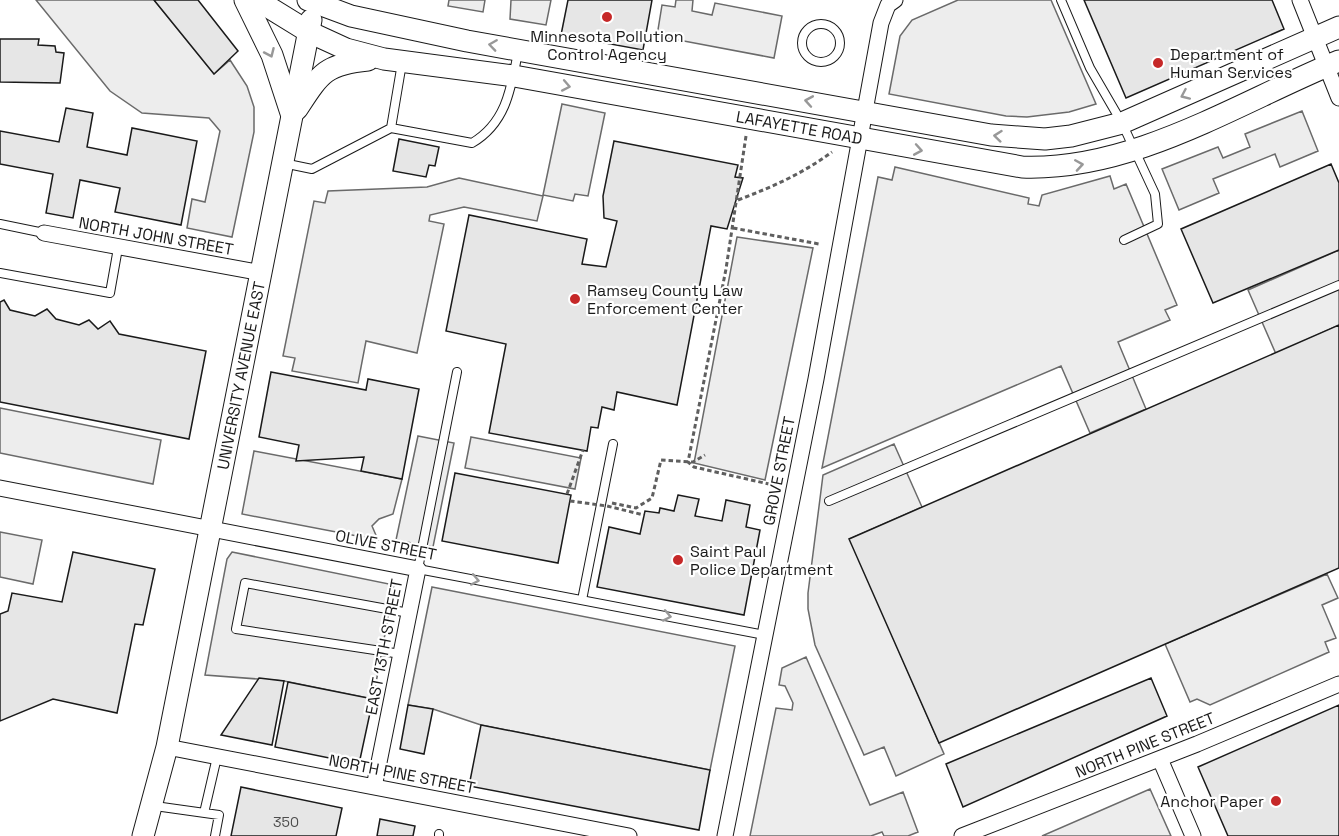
<svg xmlns="http://www.w3.org/2000/svg" width="1339" height="836" font-family="'Space Grotesk',sans-serif">
<style>
.parking{fill:#ededed;stroke:#6a6a6a;stroke-width:1.5}
.building{fill:#e6e6e6;stroke:#1a1a1a;stroke-width:1.5}
.lines{fill:none;stroke-linecap:round;stroke-linejoin:round}
.lane-casing{stroke:#1a1a1a;stroke-width:10}
.street-casing{stroke:#1a1a1a;stroke-width:17}
.secondary-casing{stroke:#1a1a1a;stroke-width:23}
.path{stroke:#5f5f5f;stroke-width:3;stroke-dasharray:4.5 3;stroke-linecap:butt}
.lane{stroke:#fff;stroke-width:8}
.street{stroke:#fff;stroke-width:15}
.secondary{stroke:#fff;stroke-width:21}
.path-bridge{stroke:#5f5f5f;stroke-width:3;stroke-dasharray:4.5 3;stroke-linecap:butt}
.oneway{stroke:#989898}
.poi-dot{fill:#c62828;stroke:#fff;stroke-width:2}
.labels{text-anchor:middle;dominant-baseline:central;stroke-width:4.5;stroke-linejoin:round;paint-order:stroke}
.number-label{font-size:14px;fill:#4d4d4d}
.poi-label{font-size:16px;fill:#1a1a1a;stroke:#fff;text-anchor:start}
.street-label{font-size:16px;fill:#1a1a1a;stroke:#fff}
</style>
<rect width="100%" height="100%" fill="#fff"/>
<path class="parking" d="M36 0H154L214 74 230 60 247 86 254 107V132L232 237 187 228 192 199 205 202 220 131 215 125 209 118 142 113 110 91Z
M449 0H485L483 12 448 6Z
M511 0H551L546 25 510 19Z
M676 0H693L692 11 712 15 715 3 782 16 774 58 657 36 662 5 675 7Z
M958 0H1051L1096 104 1069 112 1027 117 1006 116 889 94 900 36 912 20Z
M562 104 605 113 588 196 575 194 573 201 543 195Z
M1302 111 1318 151 1280 167 1275 154 1213 179 1219 193 1179 210 1162 169 1218 147 1223 158 1250 147 1245 134Z
M895 167 1029 198 1028 204 1039 206 1042 195 1110 176 1114 189 1126 184 1177 305 1165 310 1170 320 1118 342 1146 409 1090 433 1061 366 822 468 878 177 892 180Z
M459 178 543 196 537 221 464 207 430 215 429 221 444 224 417 353 366 341 358 383 292 371 295 358 283 356 314 201 325 203 328 191 427 187Z
M737 237 813 248 765 480 694 463Z
M1339 250V325L1276 354 1248 290Z
M0 408 161 440 153 484 0 453Z
M418 436 454 443 433 547 396 540Z
M471 437 581 458 575 489 465 468Z
M894 444 922 507 850 539 944 754 896 776 884 747 864 755 815 645 808 609V593L823 475Z
M254 451 402 479 393 514 379 519 372 526 378 540 242 514Z
M0 532 42 540 33 584 0 577Z
M232 552 394 585 373 699 284 681 205 675 227 559Z
M1327 574 1338 598 1322 605 1336 638 1325 642 1329 652 1210 705 1197 699 1190 702 1165 644Z
M432 587 735 646 710 770 481 725 433 709 408 705Z
M806 657 870 805 903 792 918 832 908 836H884L882 832 871 836H750L776 708 792 710 793 703 785 686 779 685 782 668Z
M1150 789 1171 836H1042Z"/>
<path class="building" d="M154 0H198L238 51 214 74Z
M568 0H652L643 50 561 35Z
M1084 0H1272L1284 29 1126 98Z
M0 39H39L38 45 55 46 56 52 64 53 60 83 0 82Z
M66 108 93 113 87 147 127 155 132 128 197 141 181 225 115 212 120 188 80 180 73 218 46 213 53 174 0 164V131L59 142Z
M399 139 439 147 435 166 429 165 426 177 393 171Z
M614 141 738 165 735 177 743 178 727 229 711 226 677 405 617 392 614 410 602 407 598 428 591 427 587 451 489 433 506 344 446 331 469 215 587 239 582 264 606 267 617 221 604 218 603 196Z
M1331 164 1339 183V250L1213 303 1181 229Z
M4 300 10 310 35 316 47 309 56 319 79 325 89 320 98 329 110 321 119 334 206 351 189 439 0 402V302Z
M1339 325V568L939 743 849 539Z
M271 372 366 390 368 379 419 389 402 479 361 471 364 457 296 461 299 445 259 437Z
M455 473 571 495 558 563 442 541Z
M678 495 699 499 695 516 722 521 726 500 750 505 746 527 760 530 744 615 597 587 609 527 640 534 645 511 659 513 660 508 674 511Z
M73 552 155 569 143 625 135 624 117 713 53 699 0 721V614L8 611 12 593 62 602Z
M259 678 284 681 272 745 221 735Z
M1151 678 1167 716 963 807 946 764Z
M288 682 373 699 359 764 275 747Z
M408 705 433 709 424 754 400 749Z
M1339 705V836H1228L1198 767Z
M481 725 710 770 699 830 469 786Z
M241 787 342 808 336 836H231Z
M380 819 415 826 413 836H377Z"/>
<g class="lines">
<defs>
<path id="lane" d="M1061 0 1090 68 1122 123 1155 194 1158 224 1124 240
M802 43a19 19 0 1 1 38 0a19 19 0 1 1-38 0Z
M402 63 391 128 472 143C506 123 511 89 518 52
M283 163 312 169 391 128
M0 224 44 233
M0 273 110 293 118 248
M457 372 418 569 765 635
M829 501 1339 285
M582 600 613 444
M401 654 236 629 245 583 409 613
M162 807 219 815 215 836
M204 813 217 757
M439 836V834"/>
<path id="street" d="M1300 0 1339 98
M44 233 262 273
M0 488 418 569 374 787
M167 747 629 836
M1160 759 1193 836
M725 836 816 379 881 23 888 5 895 0
M962 836 1197 744 1339 684"/>
<g id="secondary">
<path d="M245 0 272 55 291 113"/>
<path id="s1" d="M257 0 309 32 346 49 384 59 514 76 1022 167C1134 171 1237 103 1339 61"/>
<path d="M308 0 351 16 467 41 991 135 1045 139 1071 136 1122 123 1339 27"/>
<path d="M297 109C320 74 325 64 368 60"/>
<path id="s2" d="M143 836 167 747 311 20"/>
</g>
</defs>
<use href="#lane" class="lane-casing"/>
<use href="#street" class="street-casing"/>
<use href="#secondary" class="secondary-casing"/>
<path class="path" d="M746 136 726 269 688 462 694 467 773 485
M738 200C772 187 802 174 832 152
M733 228 819 244
M567 494 583 450
M612 503 636 508 652 498 661 460 693 462 705 455"/>
<use href="#lane" class="lane"/>
<use href="#street" class="street"/>
<use href="#secondary" class="secondary"/>
<path class="path-bridge" d="M570 501 607 506 644 515"/>
</g>
<defs><path id="oneway-chevron" d="M-2-3.5L2.5 0L-2 3.5" fill="none" stroke-width="1.6" stroke-linecap="round" stroke-linejoin="round" transform="scale(1.5)"/></defs>
<g class="oneway">
<use href="#oneway-chevron" transform="translate(493 45) rotate(-172)"/>
<use href="#oneway-chevron" transform="translate(270 53) rotate(66)"/>
<use href="#oneway-chevron" transform="translate(566 86) rotate(11)"/>
<use href="#oneway-chevron" transform="translate(1185 95) rotate(156)"/>
<use href="#oneway-chevron" transform="translate(809 101) rotate(-170)"/>
<use href="#oneway-chevron" transform="translate(998 136) rotate(-174)"/>
<use href="#oneway-chevron" transform="translate(918 150) rotate(10)"/>
<use href="#oneway-chevron" transform="translate(1079 165) rotate(-9)"/>
<use href="#oneway-chevron" transform="translate(475 580) rotate(11)"/>
<use href="#oneway-chevron" transform="translate(667 616) rotate(11)"/>
</g>
<g class="poi-dot">
<circle cx="607" cy="17" r="6"/>
<circle cx="1158" cy="63" r="6"/>
<circle cx="575" cy="299" r="6"/>
<circle cx="678" cy="560" r="6"/>
<circle cx="1276" cy="801" r="6"/>
</g>
<g class="labels">
<g class="number-label">
<text x="286" y="822">350</text>
</g>
<g class="poi-label">
<text x="607" y="36" text-anchor="middle">Minnesota Pollution<tspan x="607" dy="18">Control Agency</tspan></text>
<text x="1170" y="54">Department of<tspan x="1170" dy="18">Human Services</tspan></text>
<text x="587" y="290">Ramsey County Law<tspan x="587" dy="18">Enforcement Center</tspan></text>
<text x="690" y="551">Saint Paul<tspan x="690" dy="18">Police Department</tspan></text>
<text x="1264" y="801" text-anchor="end">Anchor Paper</text>
</g>
<g class="street-label">
<text stroke="none"><textPath href="#s1" startOffset="562">LAFAYETTE ROAD</textPath></text>
<text transform="translate(156 236) rotate(10)">NORTH JOHN STREET</text>
<text stroke="none"><textPath href="#s2" startOffset="471">UNIVERSITY AVENUE EAST</textPath></text>
<text transform="translate(779 471) rotate(-79)">GROVE STREET</text>
<text transform="translate(386 545) rotate(11)">OLIVE STREET</text>
<text transform="translate(384 647) rotate(-79)">EAST 13TH STREET</text>
<text transform="translate(1145 745) rotate(-22)">NORTH PINE STREET</text>
<text transform="translate(402 774) rotate(11)">NORTH PINE STREET</text>
</g>
</g>
</svg>
